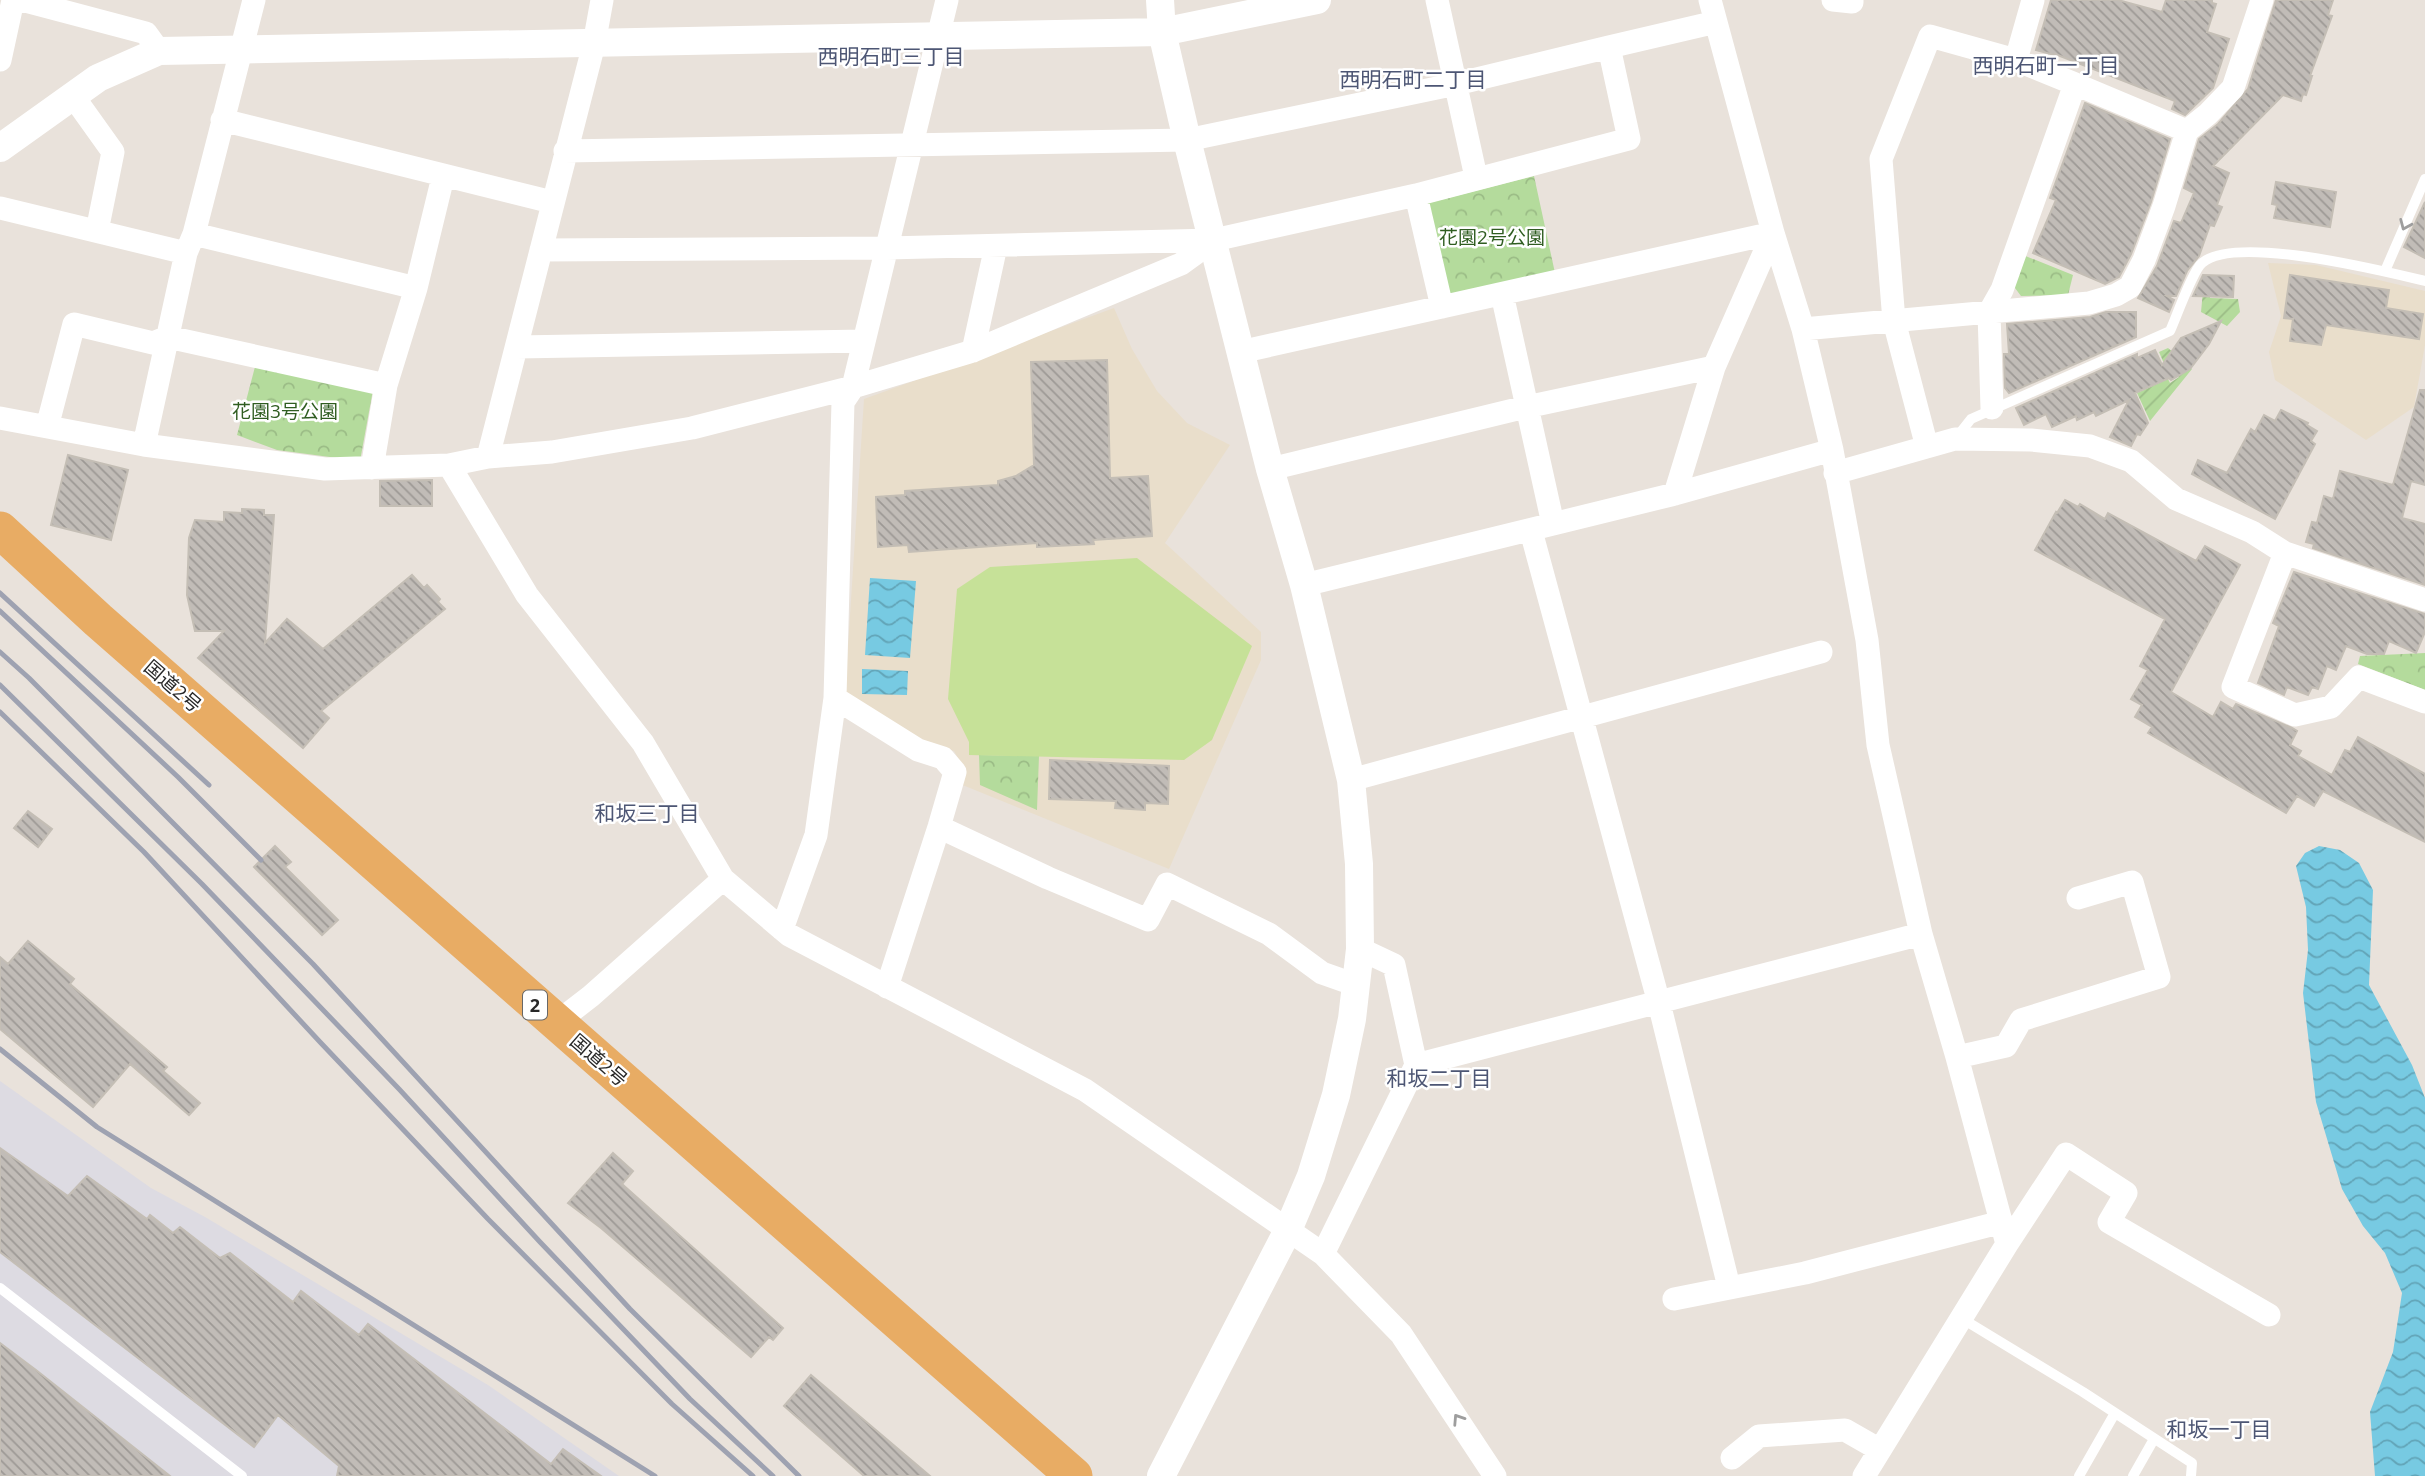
<svg xmlns="http://www.w3.org/2000/svg" width="2425" height="1476" font-family="'Open Sans','Noto Sans JP',sans-serif">
<style>
.industrial{fill:#dddbe2}
.education{fill:#e9decb}
.forest{fill:url(#forest-crowns)}
.garden{fill:url(#garden-furrows)}
.pitch{fill:#c6e198}
.water{fill:url(#water-waves)}
.building{fill:url(#building-back-hatch);stroke:#c4beb5;stroke-width:2}
.lines{fill:none;stroke-linecap:round;stroke-linejoin:round}
.service{stroke:#fff;stroke-width:10}
.minor{stroke:#fff;stroke-width:23}
.tertiary{stroke:#fff;stroke-width:28}
.trunk{stroke:#e8ac64;stroke-width:37}
.rail{stroke:#9ea2b1;stroke-width:5}
.oneway{stroke:#9e9e9e}
.labels{text-anchor:middle;dominant-baseline:central;stroke-width:5;stroke-linejoin:round;paint-order:stroke}
.shield{fill:#fff;stroke:#686868;stroke-width:2}
.shield-label{font-size:18px;font-weight:bold;fill:#282828}
.park-label{font-size:19px;fill:#2f5d20;stroke:#fff}
.street-label{font-size:19px;fill:#282828;stroke:#fff}
.neighbourhood-label{font-size:21px;fill:#4d5674;stroke:#fff}
</style>
<defs>
<pattern id="forest-crowns" width="20" height="18" patternUnits="userSpaceOnUse" patternTransform="scale(1.75)"><rect width="20" height="18" fill="#b4db9c"/><path d="M2 6a3 3 0 1 1 6 0M12 15a3 3 0 1 1 6 0" fill="none" stroke="#9bbc86"/></pattern>
<pattern id="garden-furrows" width="10" height="10" patternUnits="userSpaceOnUse" patternTransform="scale(1.75)"><rect width="10" height="10" fill="#b4db9c"/><path d="M-1 1l2-2M0 10L10 0M9 11l2-2" fill="none" stroke="#9bbc86"/></pattern>
<pattern id="water-waves" width="16" height="10" patternUnits="userSpaceOnUse" patternTransform="scale(1.75)"><rect width="16" height="10" fill="#77cae2"/><path d="M0 5q4-4 8 0t8 0" fill="none" stroke="#62a4b7"/></pattern>
<pattern id="building-back-hatch" width="6" height="6" patternUnits="userSpaceOnUse" patternTransform="scale(1.75)"><rect width="6" height="6" fill="#c1bcb7"/><path d="M-1 5l2 2M0 0l6 6M5-1l2 2" fill="none" stroke="#9d9995"/></pattern>
</defs>
<rect width="100%" height="100%" fill="#e9e2db"/>
<path class="industrial" d="M0 1081 151 1188 205 1217 488 1385 619 1476H0Z"/>
<path class="education" d="M2268 263 2316 265 2425 291V345L2414 407 2366 440 2275 380 2269 352 2281 316Z
M1114 308 1132 349 1157 391 1187 423 1230 445 1165 543 1261 632V660L1169 869 960 784 965 770 954 751 919 740 845 693 864 399Z"/>
<path class="forest" d="M1534 176 1555 273 1449 296 1428 203Z
M2023 255 2073 275 2068 295 2021 296 2012 284Z
M256 363 373 390 360 461 277 450 237 435Z
M2425 653V690L2358 664 2360 656Z
M979 755 1039 756 1037 810 980 785Z"/>
<path class="garden" d="M2203 291H2210V298L2238 299 2240 312 2227 326 2201 312Z
M2168 348 2192 369 2150 421 2137 393 2168 379 2170 383 2179 377 2172 365 2166 368 2159 352Z"/>
<path class="pitch" d="M1137 558 1252 646 1212 740 1184 760 969 755V742L948 699 957 589 990 567Z"/>
<path class="water" d="M870 578 916 581 910 658 865 655Z
M862 669 908 671 907 695 862 694Z
M2319 846 2340 850 2359 863 2373 890 2369 985 2412 1065 2425 1098V1476H2375L2370 1412 2393 1352 2402 1293 2385 1253 2363 1226 2342 1189 2316 1102 2303 993 2308 950 2306 907 2296 866 2305 853Z"/>
<path class="building" d="M2051 0H2118L2162 12 2166 0H2212V3L2216 4 2207 32 2229 39 2213 88 2185 115 2172 109 2175 101 2055 54 2054 55 2036 50Z
M2276 0H2333L2328 15 2332 16 2310 76H2312L2306 95 2303 94 2301 101 2283 95 2213 166 2229 173 2217 205 2222 207 2214 226 2210 225 2199 256 2187 271 2176 296H2167L2174 300 2169 312 2138 298 2157 266 2174 221 2181 223 2194 193 2184 188 2199 139 2218 124 2248 89Z
M2085 103 2170 139 2151 202 2131 254 2119 277 2105 284 2033 253 2056 200 2050 198Z
M2276 182 2336 192 2330 227 2274 218 2277 205 2272 204Z
M2425 202V258L2404 247Z
M2203 275 2234 276 2233 297 2193 296Z
M2290 275 2389 290 2386 308 2423 314 2419 339 2326 325 2321 345 2290 341 2293 319 2284 318Z
M2106 312H2136V337L2009 393 2005 388 2004 354H2009L2007 324 2090 317Z
M2221 321 2209 344 2190 369 2171 380 2169 378 2135 393 2148 423 2140 435 2137 434 2131 446 2110 437 2129 400 2096 416 2094 412 2077 420 2076 416 2052 427 2046 414 2024 425 2016 408 2137 354V358L2155 350 2162 365 2181 338Z
M1107 360 1110 478 1148 476 1152 536 1093 540 1094 544 1037 547V543L909 552 908 545 878 547 876 497 905 495V491L998 485V481L1016 476 1034 465 1031 362Z
M2420 390H2425V485L2411 481 2402 518 2425 524V585L2313 548 2314 544 2306 542 2312 522 2317 523 2324 496 2333 499 2340 471 2393 485Z
M2281 410 2308 423 2307 425 2317 431 2311 441 2315 444 2275 519 2192 474 2198 460 2227 473 2251 429 2255 432 2264 415 2275 421Z
M68 455 128 470 111 540 51 525Z
M432 480V506H380V481Z
M2065 500 2078 507 2080 504 2105 519 2108 513 2196 561 2205 546 2240 565 2171 692 2213 717 2221 702 2233 709 2236 704 2292 728 2297 731 2290 745 2301 751 2298 756 2332 775 2345 750 2350 752 2358 737 2425 774V842L2323 791 2314 806 2297 796 2286 813 2148 733 2152 727 2135 717 2142 705 2131 699 2148 670 2140 666 2165 619 2035 550 2056 512 2057 513Z
M242 509 264 510V515H274L265 643 287 619 323 649 412 575 424 588 427 585 440 599 438 602 445 609 321 711 329 718 303 748 198 658 224 631H195L187 595 189 538 195 520 224 522V512L242 513Z
M2294 572 2425 614V632L2416 653 2389 641 2384 654H2367L2346 646 2336 670 2327 666 2318 689 2312 687 2308 695 2287 687 2284 695 2258 683 2279 626 2273 623Z
M1050 760 1169 766 1168 804 1145 803V810L1115 808 1116 801 1049 799Z
M28 811 52 829 38 847 14 828Z
M275 846 291 862 285 867 338 920 322 935 254 867Z
M28 941 74 979 70 984 167 1067 163 1071 200 1103 189 1115 130 1064 93 1107 0 1029V957L8 964Z
M0 1148 68 1196 87 1176 147 1219 150 1215 173 1233 180 1227 220 1258 230 1253 293 1302 301 1291 359 1335 368 1324 551 1464 563 1449 601 1476H337L339 1466 278 1415 254 1447 0 1252Z
M613 1153 633 1171 622 1184 783 1328 773 1340 769 1337 751 1357 601 1228 568 1203Z
M0 1343 36 1370 170 1476H0Z
M811 1375 930 1476H864L784 1406Z"/>
<g class="lines">
<path class="service" d="M2385 271 2425 179
M1956 438 1971 419 2170 331C2176 318 2193 270 2202 263 2235 234 2383 271 2425 281
M0 1288 242 1476
M1961 1318 2083 1392 2192 1463 2191 1476
M2079 1476 2115 1413
M2133 1476 2154 1439"/>
<path class="minor" d="M21 0 146 33 159 51
M1437 0 1476 177
M1710 0 1773 233 1803 329 1832 450 1867 640 1878 745 1921 934 1957 1057 2007 1244 1864 1476
M1833 0 1852 2V0
M0 60 13 0
M2016 60 2033 0
M2075 84 2187 131
M73 96 113 152 97 231
M222 120 552 202
M565 151 1187 140 1456 84 1609 47
M1416 195 1442 307
M0 208 186 253
M194 234 416 288
M541 250 887 248 1214 240 1416 195 1629 139 1609 47 1716 22
M1502 294 1553 524
M1803 329 2089 303 2116 295 2130 287 2144 260 2164 206 2187 131 2208 114 2233 88 2262 0
M517 347 864 341
M973 351 996 246
M1240 352 1773 233
M0 418 144 445 325 469 449 465 488 457 552 452 692 428 853 387 973 351 1181 264 1214 240
M47 427 74 324 153 343 168 337 386 385
M144 445 186 253 194 234 254 0
M1927 447 1894 321 1881 159 1930 36 2016 60 2075 84 2002 290 1989 313 1992 408
M488 457 594 44 602 0
M449 465 527 595 643 743 723 879 789 935 1085 1090 1323 1254 1401 1334 1495 1476
M372 468 386 385 416 288 443 177
M1270 469 1526 407 1714 367
M1835 473 1955 439 2031 440 2090 446 2131 461 2176 499 2252 532 2285 553 2425 600
M1675 494 1714 367 1773 233
M1531 531 1659 1003 1729 1287
M2285 553 2233 687 2295 715 2331 707 2359 677 2425 702
M1304 585 1675 494 1832 450
M1351 780 1821 652
M939 827 1048 878 1148 920 1167 884 1269 934 1322 973 1356 985
M782 929 816 835 835 698
M1360 949 1394 965 1416 1065 1921 934
M887 987 939 827 955 772 943 758 918 750 835 698 843 402 853 387 947 0
M556 1023 591 996 723 879
M1957 1057 2006 1046 2021 1020 2159 977 2132 882 2078 898
M2007 1244 2066 1154 2126 1193 2109 1222 2269 1315
M1323 1254 1416 1065
M1674 1299 1805 1273 2002 1222
M1732 1458 1759 1436 1845 1430 1880 1450"/>
<path class="tertiary" d="M1160 0 1162 32 1187 140 1270 469 1304 585 1351 780 1359 864 1360 949 1352 1019 1336 1095 1311 1176 1288 1230 1161 1476
M0 148 98 78 159 51 1162 32 1317 0"/>
<path class="trunk" d="M0 530 98 620 1074 1476"/>
<path class="rail" d="M0 593 209 785
M0 611 178 777 261 860
M0 652 29 678 313 964 630 1309 799 1476
M0 685 202 884 399 1089 540 1242 690 1399 773 1476
M0 712 144 852 320 1042 488 1219 672 1404 753 1476
M0 1049 97 1127 655 1476"/>
</g>
<defs><path id="oneway-chevron" d="M-2-3.5L2.5 0L-2 3.5" fill="none" stroke-width="1.6" stroke-linecap="round" stroke-linejoin="round" transform="scale(1.75)"/></defs>
<g class="oneway">
<use href="#oneway-chevron" transform="translate(2405 225) rotate(113)"/>
<use href="#oneway-chevron" transform="translate(1458 1419) rotate(-123)"/>
</g>
<g class="labels">
<rect class="shield" x="523" y="990.5" width="24" height="29" rx="5"/>
<g class="shield-label">
<text x="535" y="1005">2</text>
</g>
<g class="park-label">
<text x="1492" y="237">花園2号公園</text>
<text x="285" y="411">花園3号公園</text>
</g>
<g class="street-label">
<text transform="translate(173 686) rotate(41)">国道2号</text>
<text transform="translate(599 1060) rotate(41)">国道2号</text>
</g>
<g class="neighbourhood-label">
<text x="891" y="56">西明石町三丁目</text>
<text x="2046" y="65">西明石町一丁目</text>
<text x="1413" y="79">西明石町二丁目</text>
<text x="647" y="813">和坂三丁目</text>
<text x="1439" y="1078">和坂二丁目</text>
<text x="2219" y="1429">和坂一丁目</text>
</g>
</g>
</svg>
